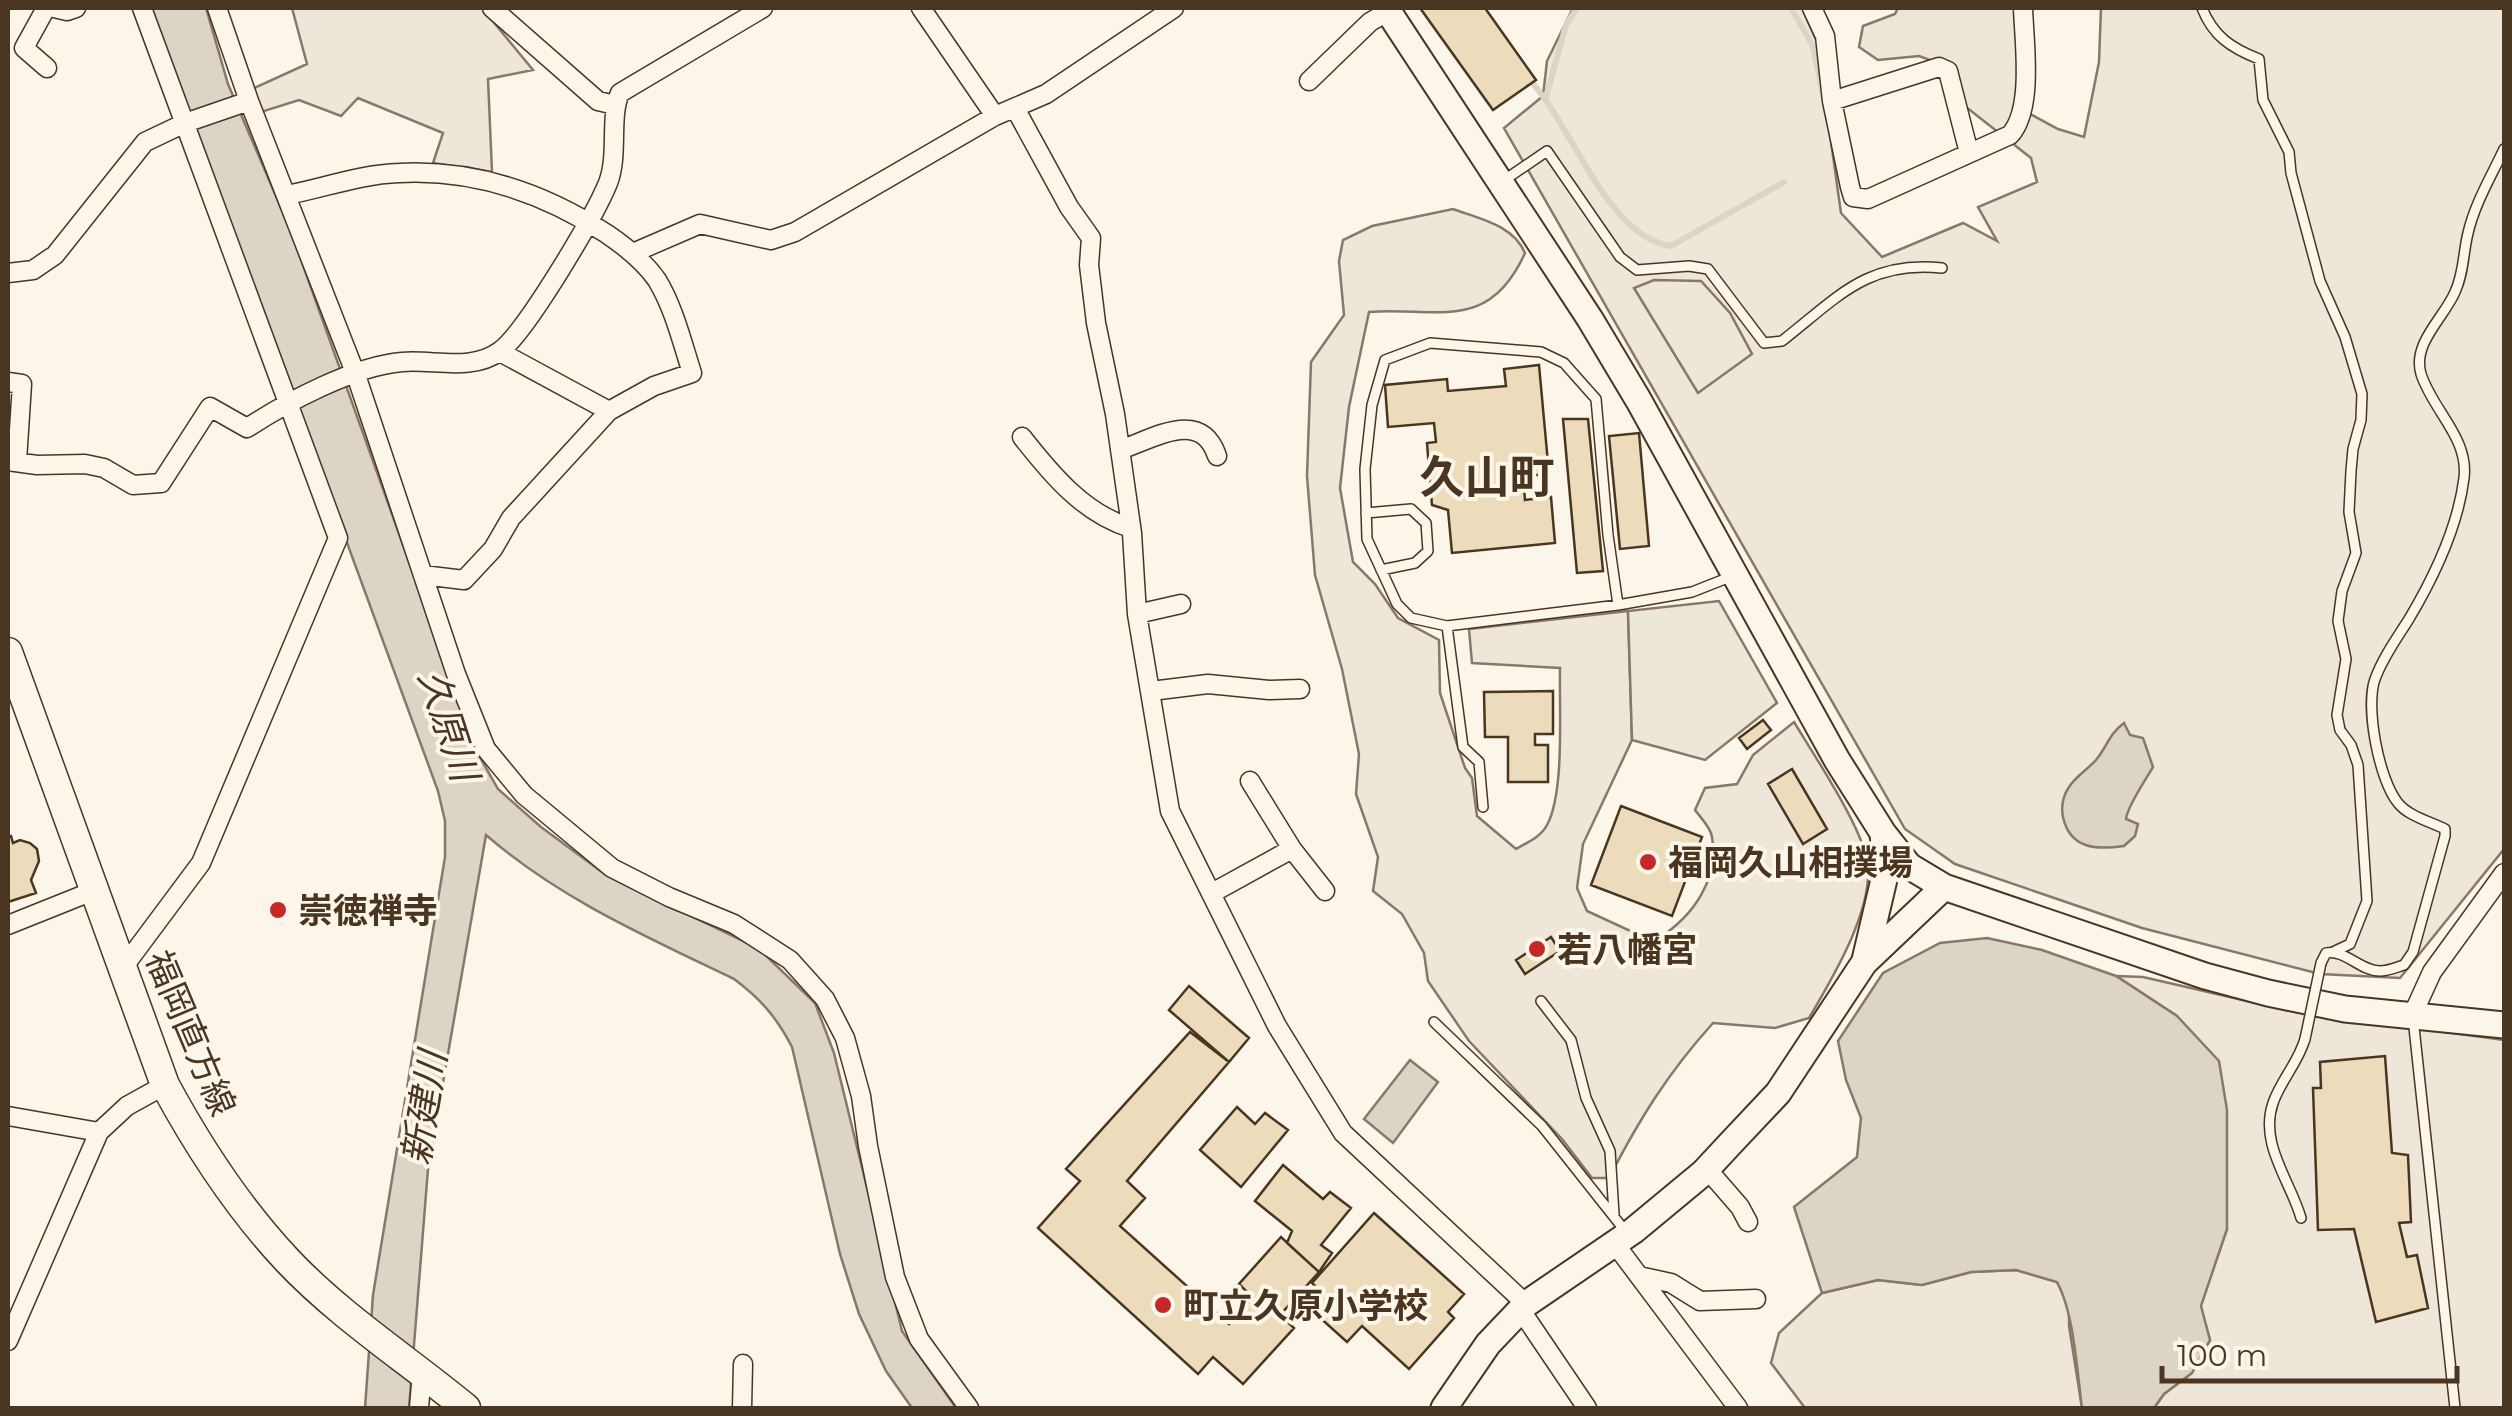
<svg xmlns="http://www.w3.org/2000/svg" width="2512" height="1416" font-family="Montserrat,'Noto Sans JP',sans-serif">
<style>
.green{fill:#ede6d9;stroke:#887966;stroke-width:2.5}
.parking{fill:#ede7d9;stroke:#887966;stroke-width:2.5}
.water{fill:#dcd4c6;stroke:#887966;stroke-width:2.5}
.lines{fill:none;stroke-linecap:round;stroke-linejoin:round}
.stream{stroke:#dcd4c6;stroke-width:6}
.building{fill:#ecdcbc;stroke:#4a3520;stroke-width:2.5}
.lane-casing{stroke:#4a3520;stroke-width:12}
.street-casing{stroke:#4a3520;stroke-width:21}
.secondary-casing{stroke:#4a3520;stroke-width:29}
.primary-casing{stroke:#4a3520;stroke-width:31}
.lane{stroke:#fbf6e9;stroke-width:9}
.street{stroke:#fbf6e9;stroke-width:18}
.secondary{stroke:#fbf6e9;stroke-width:25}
.primary{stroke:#fbf6e9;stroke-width:28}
.lane-bridge-casing{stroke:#4a3520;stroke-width:12;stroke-linecap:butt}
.lane-bridge{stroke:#fbf6e9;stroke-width:9}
.poi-dot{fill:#c62828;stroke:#fbf6e9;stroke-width:4}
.labels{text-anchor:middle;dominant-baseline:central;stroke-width:8;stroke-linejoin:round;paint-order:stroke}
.poi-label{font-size:35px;font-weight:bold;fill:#4a3520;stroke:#fbf6e9;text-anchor:start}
.street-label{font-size:35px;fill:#4a3520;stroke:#fbf6e9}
.water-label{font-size:38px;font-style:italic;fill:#4a3520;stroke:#fbf6e9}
.district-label{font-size:45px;font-weight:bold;fill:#4a3520;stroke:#fbf6e9}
</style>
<rect width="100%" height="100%" fill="#fbf6e9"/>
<path class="green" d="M292 8H482L533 70 488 79 492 172 433 163 443 133 358 98 341 116 299 100 261 112 254 88 307 64Z
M1573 8H1802L1817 42 1841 213 1882 257 1963 223 1997 241 1978 207 2037 182 2031 158 1966 107 1949 67 1919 56 1878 60 1859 47 1863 26 1895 14 1898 8H2016L2019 108 2058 129 2084 137 2099 62 2101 8H2504V849L2400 978 2320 974 2142 928 1955 864 1905 829 1504 128 1543 96 1547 61Z
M1453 209C1480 219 1513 225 1525 253 1489 333 1438 307 1369 312L1349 407 1340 488 1353 562 1375 584 1398 618 1439 640 1440 693 1465 768 1472 778 1477 816 1516 849C1526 843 1541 837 1547 825 1565 792 1559 708 1560 668L1472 663 1469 629 1628 611 1632 740 1583 844 1577 888 1587 911 1639 935 1659 938C1693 916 1719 880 1712 837 1711 828 1701 818 1695 810L1705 788 1737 784 1753 755 1794 722C1814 755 1860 824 1867 860 1876 906 1832 979 1809 1018L1775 1028 1713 1023C1668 1073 1640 1118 1609 1178H1592L1562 1139 1469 1041 1428 981 1424 953 1402 914 1373 891 1378 857 1356 794 1359 754 1342 669 1315 575 1307 476 1311 362 1344 315 1339 261 1343 240 1372 226Z
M2116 976 2143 977 2295 1012 2504 1040V1408H2154L2164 1394 2192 1373 2210 1340 2200 1306 2227 1229 2177 1016Z
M2016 1270 2057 1282 2069 1306V1326L2082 1408H1805L1771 1363 1779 1333 1822 1293 1878 1280 1922 1285 1971 1272Z"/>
<path class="parking" d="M1654 280 1701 281 1730 313 1752 354 1698 393 1634 288Z
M1719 601 1777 703 1705 760 1632 740 1628 611Z"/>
<path class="water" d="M151 8H206L228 84 290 229 477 752 498 789 541 827 606 875 758 948 815 1003 834 1053 902 1331 956 1408H912L886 1371 859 1314 840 1254 792 1047C777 1018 761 999 734 979 647 937 560 899 486 835L428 1169 409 1408H365L373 1295 445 857V821L438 791Z
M2124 723 2130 735 2143 738 2153 767C2146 779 2127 807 2126 819L2138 824 2135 836 2124 846C2096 850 2070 849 2063 817 2061 807 2063 796 2069 787 2075 777 2088 769 2096 760 2107 747 2109 734 2124 723Z
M1987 938 2042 950 2116 976 2177 1016 2219 1061 2227 1110V1229L2201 1306 2210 1340 2192 1373 2164 1394 2154 1408H2082C2077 1371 2074 1313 2057 1282L2016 1270 1971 1272 1922 1285 1878 1280 1822 1293 1794 1207 1857 1157 1861 1118 1846 1080 1838 1041 1883 973 1940 943Z
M1410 1060 1438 1082 1393 1143 1364 1119Z"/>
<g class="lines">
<path class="stream" d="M1791 8 1813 46 1824 100
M1528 78C1573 125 1606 237 1671 246L1784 182
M1546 97 1566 25 1577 8"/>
</g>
<path class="building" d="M1420 8H1485L1536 80 1493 110Z
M1539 365 1549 474 1523 476 1525 500 1551 497 1555 543 1452 553 1448 510 1432 505 1427 443 1436 442 1434 423 1388 427 1385 385 1447 379 1448 391 1506 386 1504 369Z
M1563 419H1588L1603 571 1577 573Z
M1639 433 1649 546 1620 549 1609 436Z
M1553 691V734H1535V745H1548V782H1508V737H1485L1484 692Z
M1763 720 1771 730 1747 749 1739 738Z
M1792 769 1827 829 1803 844 1768 784Z
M1621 806 1702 837 1672 916 1591 885Z
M11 836 13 843 20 840 30 843 37 849 39 861 31 880 36 893 8 902V837Z
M1551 937 1560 951 1525 974 1516 960Z
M1189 986 1249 1038 1229 1062 1169 1010Z
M1190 1032 1229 1062 1127 1181 1145 1198 1120 1226 1229 1324 1253 1298 1239 1284 1281 1237 1319 1272 1280 1315 1294 1328 1243 1384 1213 1357 1198 1374 1038 1228 1080 1181 1066 1169Z
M2385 1056 2392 1153 2408 1155 2411 1222 2399 1223 2407 1257 2417 1255 2428 1308 2376 1322 2354 1229 2318 1230 2313 1088H2321L2320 1062Z
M1237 1107 1255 1124 1265 1113 1288 1130 1241 1187 1200 1150Z
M1283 1165 1323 1199 1330 1192 1351 1208 1321 1245 1332 1253 1319 1272 1287 1243 1292 1231 1255 1201Z
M1374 1213 1464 1294 1448 1312 1454 1318 1409 1369 1362 1326 1347 1342 1308 1307 1321 1292 1312 1283Z"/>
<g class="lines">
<defs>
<path id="lane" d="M2202 8C2213 36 2231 48 2259 59L2263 100 2289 152 2291 173 2320 281 2345 337 2362 394 2361 420 2353 449 2351 471 2349 512 2356 553 2342 591 2338 621 2346 659 2337 715 2340 730 2351 745 2358 765 2367 901 2350 944 2335 951
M1503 181 1547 151 1620 257 1637 270 1689 266 1708 269 1764 343 1782 341C1837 298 1867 260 1942 268
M1366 513 1411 509 1426 523 1428 551 1415 563 1381 570
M1618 605 1608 535 1596 399 1564 363 1541 352 1430 343 1385 360 1372 405 1365 469 1367 539 1397 604 1411 618 1447 626 1618 605 1692 592 1730 577
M1447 626 1463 747 1479 762 1483 807
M2321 963 2326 953C2345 949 2360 971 2380 971 2388 971 2397 967 2404 965L2413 952 2445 836V829C2431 822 2408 816 2398 803 2379 780 2365 707 2375 679 2383 657 2397 638 2409 619 2434 577 2458 527 2464 478 2469 438 2433 411 2421 374 2412 343 2444 318 2455 292 2464 273 2463 253 2468 233 2475 203 2491 177 2504 149
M1541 1001 1571 1040 1586 1098 1610 1151 1614 1214
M2413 1018 2455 1408
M1434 1022 1542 1126 1626 1232
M2301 1218C2290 1180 2259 1144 2273 1103 2281 1080 2298 1063 2305 1039"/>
<path id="street" d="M46 8 24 48 47 68
M54 8 67 11 76 8
M217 8 249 101 356 375 456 674 486 749 524 795 612 868 669 897 734 924 790 960 825 999 845 1038 861 1096 868 1146 895 1277 919 1339 969 1408
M492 8 598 101 615 105
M921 8 995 116
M1812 8 1825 36 1832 101 1850 187 1853 197 1868 199 2010 135C2034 109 2024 41 2023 8
M1309 81 1370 22 1389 11
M1832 101 1939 67 1948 71 1969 153
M1015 108 1069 207 1091 238 1089 265 1096 323 1115 414 1132 533 1137 614 1170 811 1277 1026 1343 1133 1526 1304
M287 195C323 188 362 174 399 173 475 169 544 193 607 234 626 247 644 261 657 280 674 308 682 342 692 373L654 386 609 411 511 518 493 549 464 580 423 575
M633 253 700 224 771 240 795 232 995 116 1046 94 1174 8
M8 273 33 270 55 255 145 142 185 123 249 101
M500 352 609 411
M8 382 22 384 17 461
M1022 437C1051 474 1084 514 1131 528
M1120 450C1155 438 1201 408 1217 456
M8 461 37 465 85 464 104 468 133 485 161 483 210 407 247 428C287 402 354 366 402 362 433 359 472 372 500 351 526 332 594 217 608 183 619 154 609 118 620 93L763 8
M1137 614 1181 604
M1151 691 1208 684 1269 690 1300 689
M1250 781 1292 849 1325 891
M1212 893 1292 849
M8 925 93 891
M122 969 201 863 338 538 142 8
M2412 1016 2432 972 2504 873
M8 1116 99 1132
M1707 1169 1740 1207 1748 1222
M1615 1244 1738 1408
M1639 1276 1671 1283 1700 1301 1756 1299
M1520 1309 1587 1408
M8 1341 99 1132 127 1106 165 1085
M419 1408 422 1372
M742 1408 743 1364"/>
<path id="secondary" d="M1386 8 1590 319 1639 401 1837 760 1883 833 1909 866 1944 887 2205 976 2268 993 2345 1009 2504 1025
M1865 960 1886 871 1883 833
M1444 1408 1488 1344 1526 1304 1633 1231 1703 1173 1729 1145 1778 1093 1864 963 1944 887"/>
<path id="primary" d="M8 652 165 1085C199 1148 238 1208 288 1261 340 1316 408 1360 466 1408"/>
</defs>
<use href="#lane" class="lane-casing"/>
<use href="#street" class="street-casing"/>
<use href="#secondary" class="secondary-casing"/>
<use href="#primary" class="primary-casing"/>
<use href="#lane" class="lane"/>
<use href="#street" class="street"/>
<use href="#secondary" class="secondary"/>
<use href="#primary" class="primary"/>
<defs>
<path id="lane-bridge" d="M2305 1039 2321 963"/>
</defs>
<use href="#lane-bridge" class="lane-bridge-casing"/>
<use href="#lane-bridge" class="lane-bridge"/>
</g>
<g class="poi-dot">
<circle cx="1648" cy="862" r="10"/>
<circle cx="278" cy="910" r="10"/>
<circle cx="1537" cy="949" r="10"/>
<circle cx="1163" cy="1305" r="10"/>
</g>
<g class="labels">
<g class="poi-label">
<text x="1668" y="862">福岡久山相撲場</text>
<text x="298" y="910">崇徳禅寺</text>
<text x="1557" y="949">若八幡宮</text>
<text x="1183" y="1305">町立久原小学校</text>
</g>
<g class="street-label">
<text transform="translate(191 1033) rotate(67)">福岡直方線</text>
</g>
<g class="water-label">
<text transform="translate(449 725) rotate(72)">久原川</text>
<text transform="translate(424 1108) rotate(-81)">新建川</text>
</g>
<g class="district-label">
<text x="1487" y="476">久山町</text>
</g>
</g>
<rect width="2512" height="1416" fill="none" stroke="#4a3520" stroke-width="20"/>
<path d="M2162 1366v15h295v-15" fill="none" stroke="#4a3520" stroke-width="5"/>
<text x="2177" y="1366" font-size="30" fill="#4a3520" stroke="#fbf6e9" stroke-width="8" paint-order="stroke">100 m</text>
</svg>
